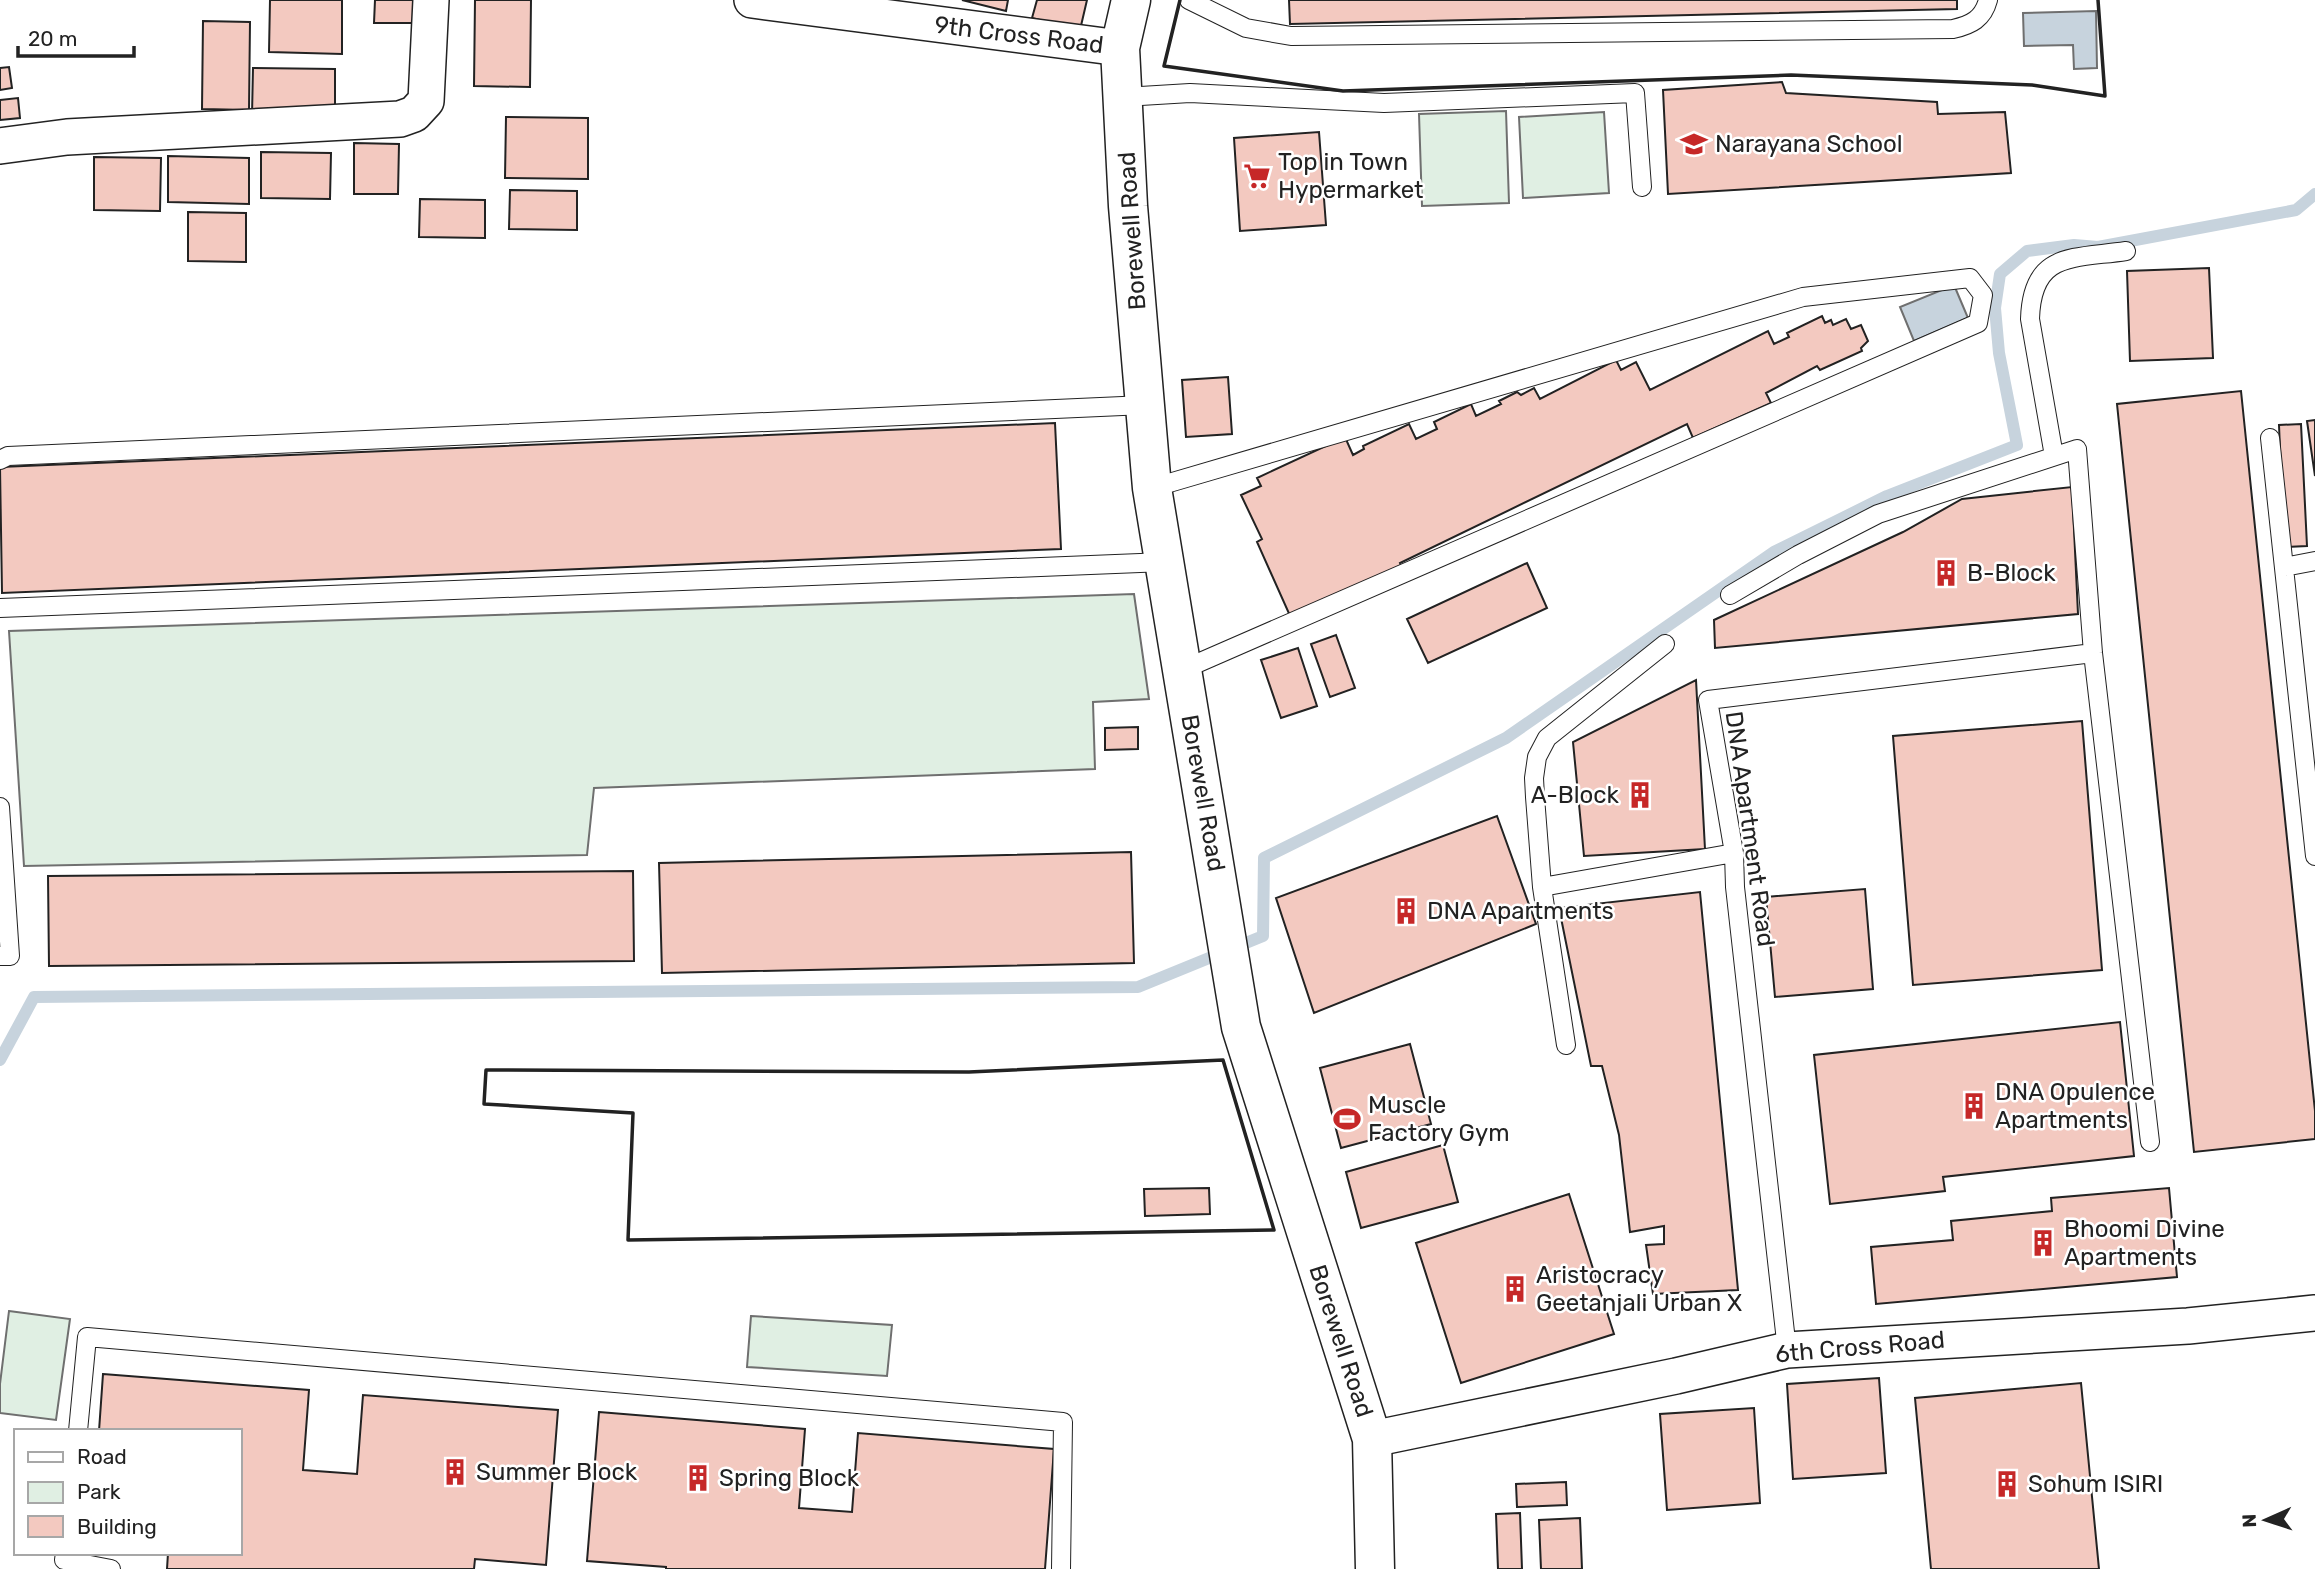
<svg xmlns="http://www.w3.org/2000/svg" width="2315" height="1569" font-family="Rubik,sans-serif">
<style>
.green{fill:#e0efe3;stroke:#6f6f6f;stroke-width:2}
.water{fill:#c7d3dd;stroke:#6f6f6f;stroke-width:2}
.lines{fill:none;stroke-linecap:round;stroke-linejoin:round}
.stream{stroke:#c7d3dd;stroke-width:12}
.building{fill:#f3c9c0;stroke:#222;stroke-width:2}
.lane-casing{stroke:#222;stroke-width:20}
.street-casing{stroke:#222;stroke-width:38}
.secondary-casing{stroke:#222;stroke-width:41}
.lane{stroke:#fff;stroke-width:18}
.street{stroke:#fff;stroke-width:35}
.secondary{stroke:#fff;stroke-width:38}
.wall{stroke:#222;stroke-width:3.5}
.labels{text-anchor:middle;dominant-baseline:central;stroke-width:5;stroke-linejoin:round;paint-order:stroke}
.street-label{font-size:24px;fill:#222;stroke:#fff}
.poi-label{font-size:24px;fill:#222;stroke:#fff;text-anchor:start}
</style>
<rect width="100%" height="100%" fill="#fff"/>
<path class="green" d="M1506 111 1509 203 1422 206 1419 114Z
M1604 112 1609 193 1523 198 1519 117Z
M1134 594 1149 699 1093 702 1095 769 594 788 587 855 24 866 9 631Z
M9 1311 70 1319 56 1420 0 1413V1384Z
M751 1316 892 1325 887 1376 747 1367Z"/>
<path class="water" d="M2096 11 2097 68 2074 69 2073 45 2024 46 2023 13Z
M1954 285 1968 318 1914 341 1900 307Z"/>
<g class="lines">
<path class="stream" d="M0 1060 34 997 1138 987 1263 936 1264 858 1506 738 1774 552 1887 496 2017 445 1999 353 1995 308 2000 274 2027 251 2074 245 2098 247 2296 210 2315 194"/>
</g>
<path class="building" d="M270 0H342V54L269 52Z
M375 0H426V23H374Z
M475 0H531L530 87 474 86Z
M962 0H1008L1006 11Z
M1037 0H1087L1080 30 1032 18Z
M1289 0H1957V9L1290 24Z
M203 21 250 22 249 110 202 109Z
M9 67 12 88 0 90V68Z
M253 68 335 69V115H252Z
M1782 82 1786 93 1937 102 1938 114 2005 112 2011 173 1668 194 1663 90Z
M18 98 20 118 0 120V100Z
M506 117 588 118V179L505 178Z
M1319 132 1326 225 1240 231 1234 138Z
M354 143 399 144 398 194H354Z
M261 152 331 153 330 199 261 198Z
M168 156 249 158V204L168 202Z
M94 157 161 158 160 211 94 210Z
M510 190 577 191V230L509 229Z
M420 199 485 200V238L419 237Z
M188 212 246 213V262L188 261Z
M2209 268 2213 358 2130 361 2127 271Z
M1822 316 1825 323 1831 320 1833 325 1846 319 1851 329 1861 325 1868 341 1861 348 1862 351 1820 370 1817 366 1766 393 1771 403 1693 438 1687 424 1400 563 1404 572 1291 618 1257 542 1262 539 1241 495 1261 486 1257 478 1345 437 1353 455 1364 449 1363 446 1409 424 1416 439 1437 429 1434 422 1471 404 1476 416 1501 404 1499 401 1517 392 1521 395 1534 388 1540 399 1616 360 1621 370 1636 362 1650 390 1768 331 1774 344 1789 337 1787 333Z
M1228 377 1232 434 1186 437 1182 380Z
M2241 391 2315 1111V1139L2194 1152 2117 404Z
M2315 420V476L2307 421Z
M1055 423 1061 549 2 593 0 467Z
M2301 424 2307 546 2284 547 2279 425Z
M2072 487 2078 614 1715 648 1714 620 1903 532 1962 499Z
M1527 563 1547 608 1428 663 1407 619Z
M1336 635 1355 688 1330 697 1311 644Z
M1298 648 1317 706 1281 718 1261 660Z
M1696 680 1705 849 1584 856 1573 742Z
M2082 721 2102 970 1913 985 1893 736Z
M1138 727V749L1105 750V728Z
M1497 816 1536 924 1314 1013 1276 898Z
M1131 852 1134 963 662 973 659 863Z
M633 871 634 961 49 966 48 876Z
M1865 889 1873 989 1775 997 1766 897Z
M1700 892 1738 1290 1653 1294 1646 1245 1664 1244V1226L1630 1232 1619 1135 1602 1066H1591L1559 908Z
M2120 1022 2134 1156 1943 1177 1945 1191 1830 1204 1814 1055Z
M1410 1044 1431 1124 1341 1148 1320 1068Z
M1443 1145 1458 1202 1361 1228 1346 1172Z
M1209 1188 1210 1214 1145 1216 1144 1189Z
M2169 1188 2177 1277 1876 1304 1871 1247 1953 1240 1951 1221 2052 1211 2051 1198Z
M1569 1194 1614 1334 1461 1383 1416 1243Z
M103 1374 309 1390 303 1470 357 1474 363 1395 558 1410 546 1565 475 1559 474 1569H167L168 1553H240V1431H99Z
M1879 1378 1886 1473 1793 1479 1787 1384Z
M2081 1383 2099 1569H1931L1915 1398Z
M1754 1408 1760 1503 1667 1510 1660 1414Z
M599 1412 805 1429 799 1508 852 1512 858 1433 1054 1449 1045 1569H666V1567L587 1561Z
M1566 1482 1567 1505 1517 1507 1516 1484Z
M1520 1513 1522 1569H1498L1496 1514Z
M1580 1518 1582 1569H1541L1539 1520Z"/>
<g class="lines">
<defs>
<path id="lane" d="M1189 0 1246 28 1291 36 1953 29C1971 25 1983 19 1988 0
M1124 97 1190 93 1384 103 1635 93 1642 187
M2270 438 2315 856
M2054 456 2030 319C2032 251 2073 259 2126 251
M0 460 8 456 1145 405
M1152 488 1803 297 1970 278 1983 295 1978 323 1182 670
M2284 567 2315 561
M1730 595 1798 555 1878 514 2077 449 2093 653 2150 1142
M0 608 1165 562
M0 807 10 956H0
M1542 887 1734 853
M1566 1045 1542 887 1535 797 1534 778 1537 757 1547 738 1665 644
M1787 1350 1735 887 1734 853 1708 700 2093 653
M78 1431 87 1337 1063 1422 1061 1569
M65 1553 64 1560 111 1569"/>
<path id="street" d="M752 0 1120 48
M0 146 67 137 400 119 414 114 426 101 431 0
M1372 1439 1676 1376 1787 1350 2188 1326 2315 1313"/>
<path id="secondary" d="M1131 0 1120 48 1128 206 1152 488 1241 1027 1372 1439 1375 1569"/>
</defs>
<use href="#lane" class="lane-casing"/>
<use href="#street" class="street-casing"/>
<use href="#secondary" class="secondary-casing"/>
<use href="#lane" class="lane"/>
<use href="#street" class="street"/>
<use href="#secondary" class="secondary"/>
<path class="wall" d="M1180 0 1164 66 1343 91 1791 75 2032 85 2105 96 2098 0
M1223 1060 1274 1230 628 1240 633 1113 484 1104 486 1070 969 1072Z"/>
</g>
<defs>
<symbol id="school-bare" viewBox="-9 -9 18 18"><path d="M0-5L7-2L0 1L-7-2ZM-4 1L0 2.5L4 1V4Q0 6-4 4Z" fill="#c62828" stroke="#fff" stroke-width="2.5" paint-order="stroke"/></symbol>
<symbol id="supermarket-bare" viewBox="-9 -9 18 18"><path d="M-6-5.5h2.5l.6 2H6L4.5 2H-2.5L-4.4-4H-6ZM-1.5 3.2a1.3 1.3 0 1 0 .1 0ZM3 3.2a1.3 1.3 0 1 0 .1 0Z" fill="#c62828" stroke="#fff" stroke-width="2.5" paint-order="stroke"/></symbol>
<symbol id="building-bare" viewBox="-9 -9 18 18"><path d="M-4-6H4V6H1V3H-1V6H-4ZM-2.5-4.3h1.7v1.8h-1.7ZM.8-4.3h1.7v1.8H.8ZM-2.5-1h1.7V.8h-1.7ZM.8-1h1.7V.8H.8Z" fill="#c62828" stroke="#fff" stroke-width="2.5" paint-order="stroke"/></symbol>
<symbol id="stadium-bare" viewBox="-9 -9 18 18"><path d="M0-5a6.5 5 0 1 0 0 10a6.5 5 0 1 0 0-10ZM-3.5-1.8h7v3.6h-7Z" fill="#c62828" stroke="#fff" stroke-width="2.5" paint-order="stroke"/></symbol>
</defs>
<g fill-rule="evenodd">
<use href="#school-bare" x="1675" y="125" width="38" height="38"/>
<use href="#supermarket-bare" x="1238" y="157" width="38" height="38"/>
<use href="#building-bare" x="1927" y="554" width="38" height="38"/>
<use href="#building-bare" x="1621" y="776" width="38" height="38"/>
<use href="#building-bare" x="1387" y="892" width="38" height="38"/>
<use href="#building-bare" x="1955" y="1087" width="38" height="38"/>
<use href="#stadium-bare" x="1328" y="1100" width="38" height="38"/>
<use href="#building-bare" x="2024" y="1224" width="38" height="38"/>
<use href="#building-bare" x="1496" y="1270" width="38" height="38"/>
<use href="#building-bare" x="436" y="1453" width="38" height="38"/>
<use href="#building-bare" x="679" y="1459" width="38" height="38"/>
<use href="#building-bare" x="1988" y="1465" width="38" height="38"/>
</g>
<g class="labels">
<g class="street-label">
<text transform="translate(1019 35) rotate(7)">9th Cross Road</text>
<text transform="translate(1132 231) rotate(-94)">Borewell Road</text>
<text transform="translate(1203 793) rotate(80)">Borewell Road</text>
<text transform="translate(1750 829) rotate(82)">DNA Apartment Road</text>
<text transform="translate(1341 1341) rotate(72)">Borewell Road</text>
<text transform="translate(1860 1347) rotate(-5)">6th Cross Road</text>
</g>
<g class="poi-label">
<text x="1715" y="144">Narayana School</text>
<text x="1278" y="162">Top in Town<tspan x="1278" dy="28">Hypermarket</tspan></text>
<text x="1967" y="573">B-Block</text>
<text x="1619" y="795" text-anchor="end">A-Block</text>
<text x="1427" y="911">DNA Apartments</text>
<text x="1995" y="1092">DNA Opulence<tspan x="1995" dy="28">Apartments</tspan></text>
<text x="1368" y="1105">Muscle<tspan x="1368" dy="28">Factory Gym</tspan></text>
<text x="2064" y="1229">Bhoomi Divine<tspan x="2064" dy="28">Apartments</tspan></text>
<text x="1536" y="1275">Aristocracy<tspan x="1536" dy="28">Geetanjali Urban X</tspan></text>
<text x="476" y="1472">Summer Block</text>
<text x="719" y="1478">Spring Block</text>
<text x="2028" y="1484">Sohum ISIRI</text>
</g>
</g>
<rect x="14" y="1429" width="228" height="126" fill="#ffffff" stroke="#a7a7a7" stroke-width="2"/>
<rect x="28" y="1452" width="35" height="10" fill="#ffffff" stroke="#a7a7a7" stroke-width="2"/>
<text x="77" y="1464" font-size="21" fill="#222222">Road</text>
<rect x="28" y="1482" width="35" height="21" fill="#e0efe3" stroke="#a7a7a7" stroke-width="2"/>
<text x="77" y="1499" font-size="21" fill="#222222">Park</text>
<rect x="28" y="1516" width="35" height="21" fill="#f3c9c0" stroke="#a7a7a7" stroke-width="2"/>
<text x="77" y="1534" font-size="21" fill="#222222">Building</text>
<g transform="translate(2266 1520) rotate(267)" stroke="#ffffff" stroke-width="5" paint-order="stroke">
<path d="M0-5L12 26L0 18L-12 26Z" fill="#222222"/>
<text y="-10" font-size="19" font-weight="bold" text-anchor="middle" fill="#222222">N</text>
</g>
<path d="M18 46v10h116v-10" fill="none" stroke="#222222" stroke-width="3.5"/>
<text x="28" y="46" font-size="21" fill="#222222" stroke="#ffffff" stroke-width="5" paint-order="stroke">20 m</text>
</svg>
